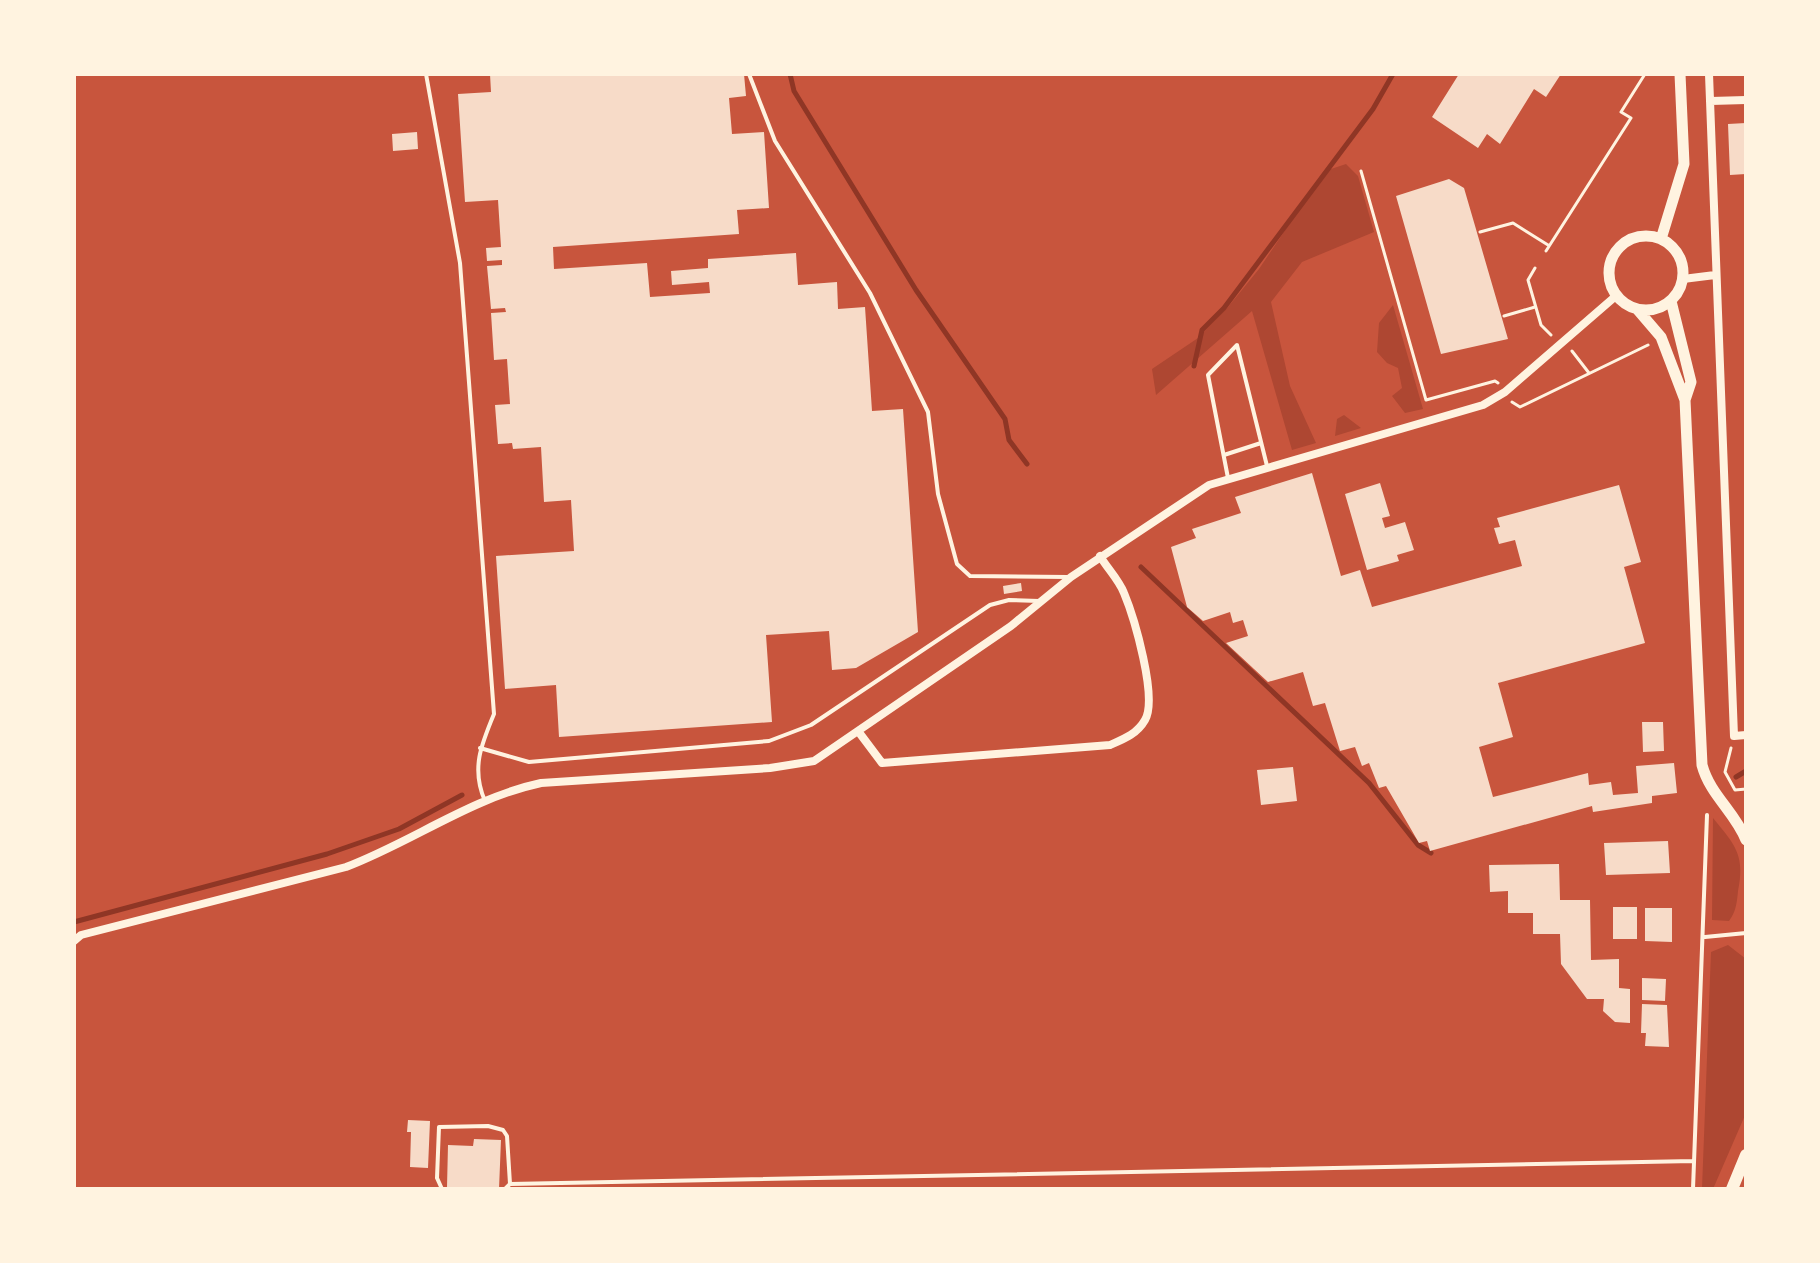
<svg xmlns="http://www.w3.org/2000/svg" width="1820" height="1263" font-family="Figtree,sans-serif">
<style>
.green{fill:#ae4732}
.lines{fill:none;stroke-linecap:round;stroke-linejoin:round}
.stream{stroke:#8f3625;stroke-width:5}
.building{fill:#f7dbc8}
.path{stroke:#fff3e0;stroke-width:3}
.service{stroke:#fff3e0;stroke-width:4}
.minor{stroke:#fff3e0;stroke-width:8}
.secondary{stroke:#fff3e0;stroke-width:11}
.primary{stroke:#fff3e0;stroke-width:12}
</style>
<rect width="100%" height="100%" fill="#c8553d"/>
<path class="green" d="M1346 164 1358 176 1374 232 1302 262 1271 302 1290 386 1316 443 1292 450 1252 311 1156 395 1152 369 1198 338 1228 307 1259 269 1325 171Z
M1393 305 1423 409 1405 413 1392 396 1402 388 1398 368 1387 363 1377 352 1379 323Z
M1344 415 1361 428 1335 436 1337 419Z
M1713 818C1736 846 1745 855 1738 891 1737 902 1736 912 1729 921L1712 920Z
M1728 945 1746 959V1113L1713 1189H1702L1711 952Z"/>
<g class="lines">
<path class="stream" d="M790 74 794 91 916 290 1005 419 1009 440 1027 464
M1194 366 1202 330 1224 308 1373 109 1393 74
M1141 567 1369 783 1418 845 1431 853
M1736 777 1746 771
M74 922 327 854 399 829 462 795"/>
</g>
<path class="building" d="M490 74H744L746 96 729 98 732 134 764 132 769 208 737 210 739 234 553 247 554 269 647 263 650 297 710 293 709 282 672 285 671 271 708 268V259L796 253 798 285 837 282 838 309 865 307 872 411 903 409 918 632 856 668 832 670 829 631 766 635 772 722 559 737 556 685 505 689 496 556 574 551 571 500 544 502 541 447 513 449 512 443 498 444 495 405 510 404 507 359 494 360 491 313 506 312 505 308 491 309 487 266 502 265V260L487 261 486 248 501 247 498 200 465 202 458 94 491 92Z
M1459 74H1561L1546 97 1534 89 1500 144 1487 134 1478 148 1432 117Z
M1746 123V174L1730 175 1728 124Z
M417 132 418 149 393 151 392 134Z
M1449 179 1464 188 1508 339 1441 354 1396 196Z
M1312 473 1341 576 1360 570 1372 607 1522 566 1515 540 1499 544 1494 528 1500 527 1497 518 1619 485 1641 562 1624 567 1645 643 1498 683 1513 737 1479 747 1493 797 1588 773 1589 785 1611 782 1613 795 1638 793 1636 766 1674 763 1677 793 1652 796V803L1593 812 1592 806 1430 851 1427 841 1419 843 1386 786 1379 788 1369 763 1362 766 1355 747 1340 751 1325 703 1313 706 1303 672 1268 682 1226 643 1248 636 1243 620 1233 623 1230 612 1203 621 1187 607 1171 547 1196 538 1192 529 1241 513 1235 497Z
M1380 483 1390 516 1382 518 1385 528 1405 522 1414 550 1397 555 1399 561 1367 570 1345 494Z
M1021 583 1022 591 1004 594 1003 586Z
M1642 722H1663L1664 751 1643 752Z
M1293 767 1297 801 1261 805 1257 770Z
M1668 841 1670 873 1606 875 1604 843Z
M1559 864 1560 900H1590L1591 960 1619 959V988L1630 989V1023L1615 1022 1603 1011 1604 999H1587L1561 964 1560 934H1533V913H1508V891L1490 892 1489 865Z
M1613 907H1637V939H1613Z
M1645 908H1672V942L1645 941Z
M1642 978 1666 979 1665 1001 1642 1000Z
M1642 1004 1667 1005 1669 1047 1645 1046 1646 1033H1641Z
M408 1120 430 1121 428 1168 410 1167 411 1132H407Z
M474 1139 501 1140 499 1189 447 1187 448 1145 473 1146Z"/>
<g class="lines">
<path class="path" d="M1361 171 1426 400 1495 381 1498 383
M1480 232 1513 223 1548 245
M1546 251 1631 118 1621 112 1645 74
M1535 268 1528 280 1541 325 1551 335
M1504 316 1535 307
M1572 351 1589 373
M1512 402 1520 407 1648 345
M1731 748 1725 772 1735 790 1746 789"/>
<path class="service" d="M426 74 460 263 494 714C481 745 471 769 485 801
M749 74 775 141 870 293 928 412 938 494 957 564 970 576 1068 577
M1224 455 1261 443
M1228 478 1208 375 1237 345 1267 466
M480 748 529 762 769 741 811 725 990 605 1009 600 1039 601
M1705 937 1746 933
M510 1184 1694 1161
M442 1189 437 1178 439 1127 488 1126 503 1130 507 1136 510 1184 505 1189
M1693 1189 1707 815"/>
<path class="minor" d="M1709 74 1734 736 1746 735
M1711 101 1746 100
M1683 279 1715 275
M858 731 882 763 1110 745C1124 739 1137 734 1145 720 1158 698 1134 617 1124 593 1119 580 1107 568 1100 556
M74 941 81 935 346 867C412 842 471 798 541 783L770 768 814 761 1011 626 1071 577 1209 485 1483 405 1505 392 1617 295"/>
<path class="secondary" d="M1609 273a37 37 0 1 1 74 0a37 37 0 1 1-74 0Z
M1661 239 1684 164 1680 74
M1671 301 1691 382 1685 400
M1637 309 1661 337 1685 400 1702 765C1710 795 1735 812 1746 840"/>
<path class="primary" d="M1732 1189 1746 1155"/>
</g>
<rect width="1820" height="1263" fill="none" stroke="#fff3e0" stroke-width="152"/>
</svg>
